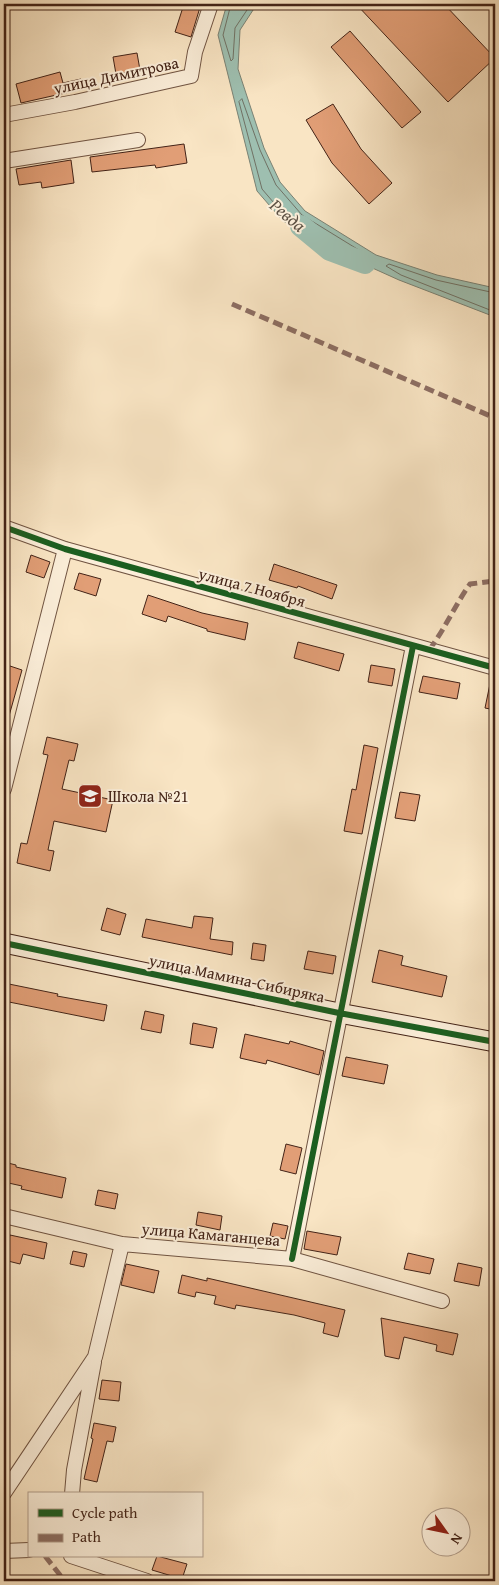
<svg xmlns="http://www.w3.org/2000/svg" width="499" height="1585" font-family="'Gentium Book Plus',serif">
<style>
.water{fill:#9ebfb0;stroke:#7a8173}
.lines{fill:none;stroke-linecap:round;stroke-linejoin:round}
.shore{stroke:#707164;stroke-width:1}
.river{stroke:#9ebfb0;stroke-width:22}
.building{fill:#e19e76;stroke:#432317}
.street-casing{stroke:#705442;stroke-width:16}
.secondary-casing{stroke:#432317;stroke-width:21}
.street{stroke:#fbeed9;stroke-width:14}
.secondary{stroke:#fbeed9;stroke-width:19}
.quiet{stroke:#8d6e63;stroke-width:5;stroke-dasharray:10 5;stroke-linecap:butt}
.cycleway-casing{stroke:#fbeed9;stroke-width:9}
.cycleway{stroke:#1b5e20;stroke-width:6}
.labels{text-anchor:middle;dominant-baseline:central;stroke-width:4;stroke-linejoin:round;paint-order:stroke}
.street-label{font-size:16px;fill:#432317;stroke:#fbeed9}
.poi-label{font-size:16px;fill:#432317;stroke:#fbeed9;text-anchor:start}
.water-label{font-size:18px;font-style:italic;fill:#5e5245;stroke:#fbeed9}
</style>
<rect width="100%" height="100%" fill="#f9e5c4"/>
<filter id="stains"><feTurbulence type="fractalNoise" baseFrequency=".004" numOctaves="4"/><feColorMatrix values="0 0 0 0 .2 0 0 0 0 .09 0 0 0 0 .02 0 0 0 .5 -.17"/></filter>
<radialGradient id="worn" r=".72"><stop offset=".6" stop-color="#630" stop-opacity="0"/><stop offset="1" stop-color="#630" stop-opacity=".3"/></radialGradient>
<path class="water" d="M227 4H257L240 30 238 69 264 148 280 182 305 211 376 255 437 275 495 288V317L399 280 337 252 283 221 257 191 218 35Z"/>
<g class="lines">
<path class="shore" d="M231 4 223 35 231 61 233 59 235 28 251 4
M242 99 260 150 276 185 302 215 367 255V259L339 248 286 217 262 189 239 102Z
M495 293 436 280 389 264 386 266 401 275 495 312"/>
<path class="river" d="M301 226 330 250 365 263"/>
</g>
<path class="building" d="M184 4H201L191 37 175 32Z
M356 4H444L495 58 448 102Z
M350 31 421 112 402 128 331 47Z
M137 53 140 70 116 74 113 57Z
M60 72 63 83 81 79 83 89 21 103 16 84Z
M333 104 361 149 392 183 369 204 332 163 306 120Z
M184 144 187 163 156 168 155 165 92 172 90 157Z
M71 160 74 183 42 188 41 182 19 185 16 169Z
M31 555 50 562 44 578 26 572Z
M274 564 337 585 332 599 298 586 297 588 269 580Z
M79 573 101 579 96 596 74 589Z
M148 595 202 613 248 623 245 640 207 631V629L168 616 166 622 142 614Z
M298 642 344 654 339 671 294 658Z
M4 664 22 670 7 723 4 722Z
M371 665 395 669 392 686 368 682Z
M423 676 460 683 457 699 419 692Z
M491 679 495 680V710L485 708Z
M47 737 78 744 74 761 69 760 62 789 113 800 106 832 54 821 48 850 54 851 50 871 17 863 21 843 27 844 48 755 43 754Z
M364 745 378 748 362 834 344 831 352 789 356 790Z
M400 792 420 795 415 821 395 818Z
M107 908 126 914 120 935 101 930Z
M194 916 213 918 210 939 233 942 232 955 142 937 146 919 192 928Z
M253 943 266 945 264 961 251 959Z
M379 950 403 956 401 965 447 976 442 997 372 982Z
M308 951 336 956 333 974 304 969Z
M4 983 58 994 57 996 107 1005 104 1021 4 1001Z
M145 1011 164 1015 161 1033 141 1029Z
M193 1023 217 1028 213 1048 190 1044Z
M245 1034 289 1044 290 1041 324 1051 319 1075 267 1060 266 1064 240 1058Z
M346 1057 388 1065 384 1084 342 1076Z
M286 1144 302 1148 296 1174 280 1170Z
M4 1162 16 1165V1167L66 1178 62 1198 21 1189 22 1186 4 1182Z
M98 1190 118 1194 115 1209 95 1205Z
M198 1212 222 1216 220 1230 196 1225Z
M273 1223 288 1226 285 1239 270 1236Z
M307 1231 341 1237 337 1255 304 1249Z
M10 1235 47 1243 44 1259 23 1254 20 1264 4 1260Z
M73 1251 87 1254 84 1267 70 1264Z
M408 1253 434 1259 430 1274 404 1269Z
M458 1263 482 1268 479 1286 454 1281Z
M126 1264 159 1271 154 1293 121 1285Z
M182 1275 207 1281V1278L345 1310 338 1337 323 1333 325 1323 294 1315 236 1305 235 1309 214 1304 216 1296 196 1292 195 1297 178 1293Z
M381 1318 458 1334 453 1355 436 1351 437 1345 404 1337 399 1359 385 1356Z
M102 1380 121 1382 119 1401 99 1399Z
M94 1423 116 1427 113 1442 107 1441 97 1482 84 1479 93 1439 91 1438Z
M157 1556 187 1564 182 1579 152 1570Z"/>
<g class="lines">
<defs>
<path id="street" d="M4 115 75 102 191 76 195 52 211 4
M4 161 138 140
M4 527 65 549 495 668
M4 789 65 549
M4 1216 122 1244 292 1259 442 1301
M292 1259 413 646
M4 1493 95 1357 122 1244
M72 1494 74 1470 94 1362
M4 1551 29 1550
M71 1556 147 1581"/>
<path id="secondary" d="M4 943 339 1013 495 1042"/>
</defs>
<use href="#street" class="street-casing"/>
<use href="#secondary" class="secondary-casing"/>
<use href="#street" class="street"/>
<use href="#secondary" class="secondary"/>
<path class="quiet" d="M232 304 495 418
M429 650C445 629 455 605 470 584L495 581
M45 1556 60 1575 59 1581"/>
<defs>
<path id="cycleway" d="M4 527 65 549 495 668
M4 943 339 1013 495 1042
M292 1259 413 646"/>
</defs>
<use href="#cycleway" class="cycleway-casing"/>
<use href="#cycleway" class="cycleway"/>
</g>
<defs>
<symbol id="school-square" viewBox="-11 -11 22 22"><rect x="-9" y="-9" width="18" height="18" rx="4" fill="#8f2418" stroke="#fbeed9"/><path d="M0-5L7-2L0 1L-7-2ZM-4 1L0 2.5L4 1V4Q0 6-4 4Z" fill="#fff"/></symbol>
</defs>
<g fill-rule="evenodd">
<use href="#school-square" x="76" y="782" width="28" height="28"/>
</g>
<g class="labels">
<g class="street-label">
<text transform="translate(116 75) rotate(-12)">улица Димитрова</text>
<text transform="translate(252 587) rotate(15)">улица 7 Ноября</text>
<text transform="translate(237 978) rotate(12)">улица Мамина-Сибиряка</text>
<text transform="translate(211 1234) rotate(5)">улица Камаганцева</text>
</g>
<g class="poi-label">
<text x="108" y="796">Школа №21</text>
</g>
<g class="water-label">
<text transform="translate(288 215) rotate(40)">Ревда</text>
</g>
</g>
<rect width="499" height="1585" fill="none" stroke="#f9e5c4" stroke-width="20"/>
<rect x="5" y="5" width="489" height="1575" fill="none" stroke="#432317" stroke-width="2.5"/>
<rect x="10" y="10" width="479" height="1565" fill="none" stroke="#432317"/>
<rect x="28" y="1492" width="175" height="65" fill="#fbeed9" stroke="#b19d8b"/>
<rect x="38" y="1509" width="25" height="8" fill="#1b5e20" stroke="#b19d8b"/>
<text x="72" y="1518" font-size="15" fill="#432317">Cycle path</text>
<rect x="38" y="1534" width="25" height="8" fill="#8d6e63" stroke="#b19d8b"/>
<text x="72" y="1542" font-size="15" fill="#432317">Path</text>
<g transform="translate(446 1532) rotate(123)"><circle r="24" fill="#fbeed9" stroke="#b19d8b"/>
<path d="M0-4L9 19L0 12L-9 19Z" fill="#8f2418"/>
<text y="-8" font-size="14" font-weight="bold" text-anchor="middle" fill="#432317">N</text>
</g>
<rect width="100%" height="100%" filter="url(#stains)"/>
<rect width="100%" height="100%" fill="url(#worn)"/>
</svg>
